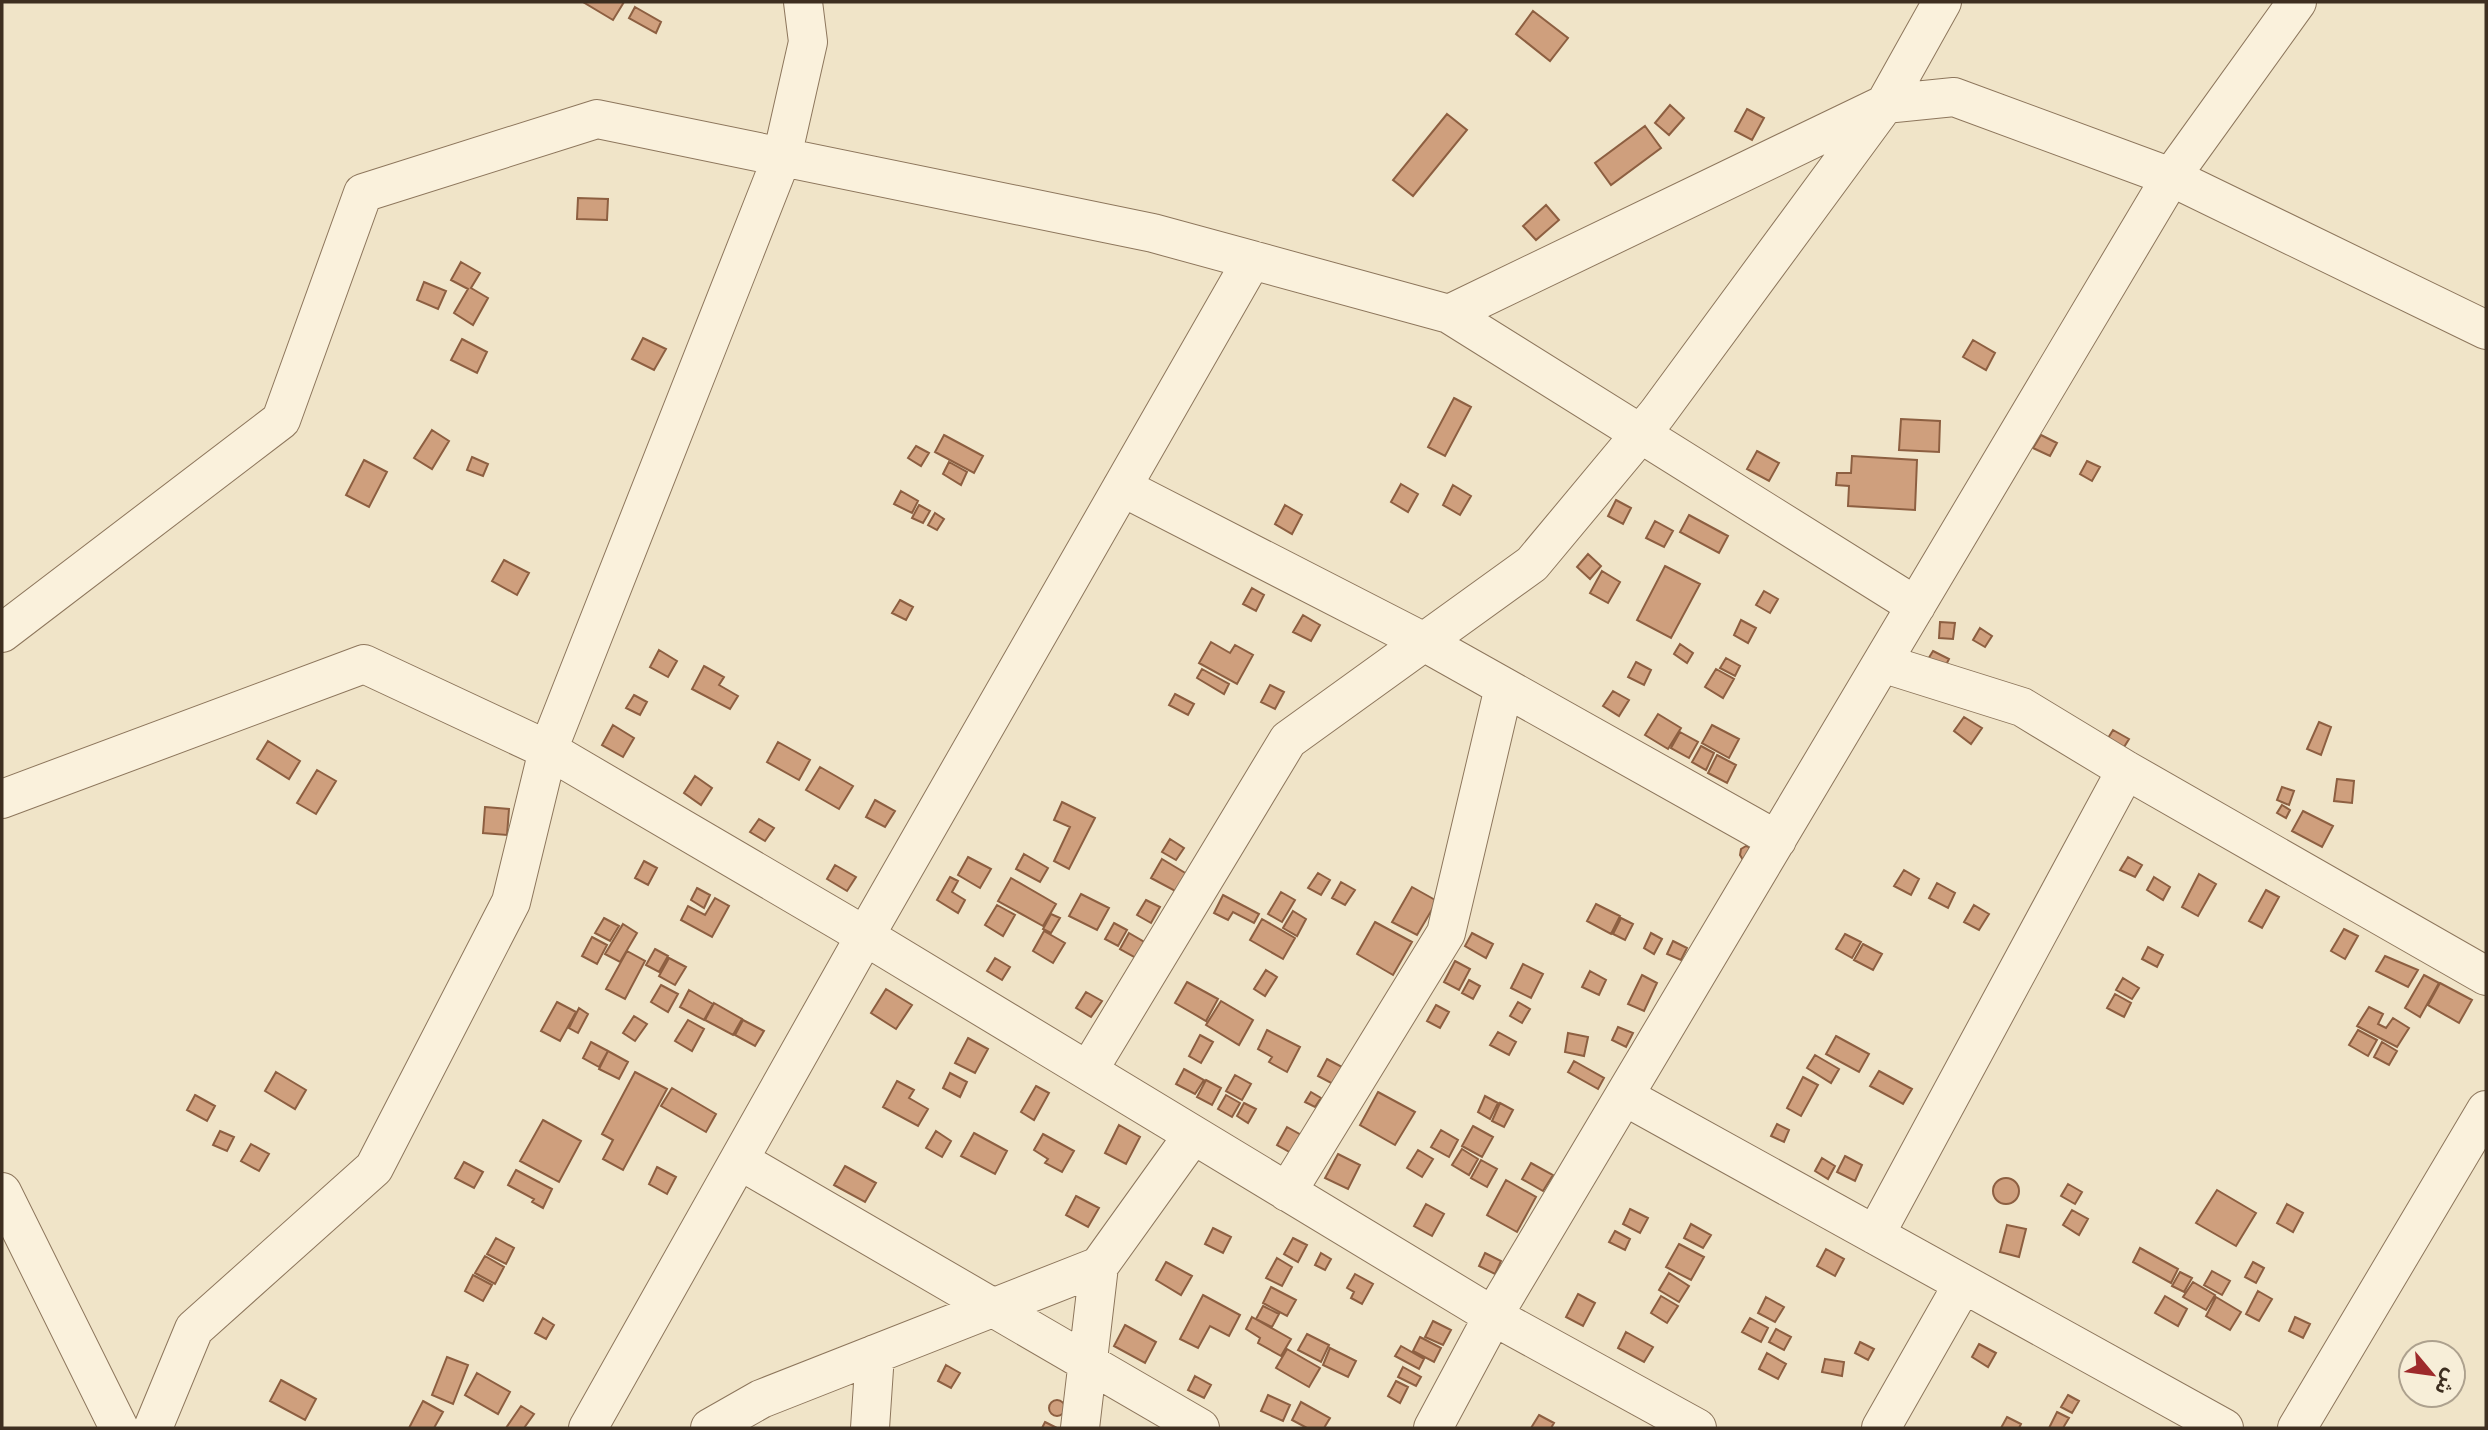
<svg xmlns="http://www.w3.org/2000/svg" width="2488" height="1430" font-family="'Crimson Pro','Noto Sans Arabic',serif">
<style>
.building{fill:#cf9f7d;stroke:#8d5f41;stroke-width:2}
.lines{fill:none;stroke-linecap:round;stroke-linejoin:round}
.minor-casing{stroke:#8d765c;stroke-width:40}
.minor{stroke:#faf1dc;stroke-width:38}
</style>
<rect width="100%" height="100%" fill="#f0e4c8"/>
<path class="building" d="M583 2H624L613 20Z
M635 7 661 22 656 33 629 18Z
M1533 11 1568 38 1550 61 1516 34Z
M1670 105 1684 118 1669 135 1655 123Z
M1747 109 1764 118 1752 140 1735 131Z
M1447 114 1467 130 1413 196 1393 180Z
M1645 126 1661 148 1611 185 1595 163Z
M578 198 608 199 607 220 577 219Z
M1546 205 1559 220 1536 240 1523 226Z
M461 262 480 273 471 288 488 298 473 325 454 313 468 289 451 280Z
M424 282 446 291 438 309 417 300Z
M643 338 666 349 654 370 632 359Z
M462 339 487 352 477 373 451 360Z
M1973 340 1995 353 1986 370 1963 357Z
M1454 398 1471 407 1445 456 1428 447Z
M1901 419 1940 421 1939 452 1899 450Z
M432 430 449 441 432 469 414 458Z
M944 435 983 456 974 473 935 452Z
M2041 435 2057 443 2050 456 2033 448Z
M916 446 929 453 921 466 908 458Z
M1757 451 1779 463 1769 481 1747 469Z
M1852 456 1917 460 1915 510 1848 506 1849 486 1836 485 1837 473H1851Z
M472 457 488 464 483 476 467 470Z
M364 460 387 472 369 507 346 495Z
M2087 461 2100 467 2092 481 2080 474Z
M949 462 967 472 961 485 943 474Z
M1401 484 1418 494 1408 512 1391 502Z
M1453 485 1471 496 1460 515 1443 505Z
M901 491 918 501 912 513 894 504Z
M1616 500 1631 508 1623 524 1608 516Z
M919 505 930 511 923 523 912 518Z
M1285 505 1302 515 1292 534 1275 524Z
M935 513 944 519 937 530 928 525Z
M1689 515 1728 536 1719 553 1680 532Z
M1655 521 1673 531 1664 547 1646 538Z
M1588 554 1601 566 1590 579 1577 567Z
M504 560 529 573 517 595 492 581Z
M1665 566 1700 584 1671 638 1637 620Z
M1602 571 1620 582 1608 603 1590 593Z
M1252 588 1264 595 1256 611 1243 604Z
M1764 591 1778 599 1770 613 1756 605Z
M900 600 913 607 906 620 892 613Z
M1303 615 1320 625 1311 641 1293 632Z
M1741 620 1756 628 1748 643 1734 635Z
M1940 622 1955 623 1953 639 1939 638Z
M1980 628 1992 636 1985 647 1973 640Z
M1211 642 1230 653 1235 645 1253 655 1237 684 1199 663Z
M1680 644 1693 653 1687 663 1674 654Z
M659 650 677 661 668 677 650 667Z
M1933 651 1949 659 1942 673 1925 664Z
M1726 658 1740 666 1735 676 1720 668Z
M1636 662 1651 670 1644 685 1628 677Z
M704 666 724 677 719 685 738 696 730 709 692 689Z
M1202 669 1229 684 1224 694 1197 678Z
M1716 669 1734 679 1723 698 1705 687Z
M1270 685 1284 692 1275 709 1261 702Z
M1613 691 1629 700 1619 716 1603 706Z
M1175 694 1194 704 1188 715 1169 705Z
M634 695 647 702 640 715 626 708Z
M1658 714 1681 728 1668 749 1645 735Z
M1964 717 1982 728 1971 744 1954 731Z
M2319 722 2331 727 2321 755 2307 749Z
M613 725 634 738 623 757 602 745Z
M1712 725 1739 739 1729 758 1702 743Z
M2113 730 2129 739 2121 752 2105 743Z
M1680 732 1698 742 1689 758 1671 748Z
M268 741 300 761 289 779 257 759Z
M778 742 810 760 799 780 767 762Z
M1701 746 1714 753 1706 770 1692 762Z
M1717 755 1736 765 1727 783 1708 773Z
M820 767 853 786 839 809 806 790Z
M317 770 336 781 316 814 297 803Z
M695 776 712 788 701 805 684 793Z
M2337 779 2354 781 2352 803 2334 801Z
M2282 787 2294 791 2289 805 2277 800Z
M875 800 895 811 885 827 866 817Z
M1062 802 1095 818 1069 869 1054 861 1070 827 1054 820Z
M2282 805 2290 810 2286 818 2277 813Z
M485 807 509 809 507 835 483 833Z
M2303 811 2333 826 2322 847 2292 831Z
M759 819 774 828 765 841 750 832Z
M1170 839 1184 848 1176 860 1162 852Z
M1746 846 1752 848 1743 860 1740 855 1741 849Z
M1024 854 1048 868 1040 882 1016 869Z
M968 857 991 869 980 888 958 875Z
M2128 857 2142 865 2135 877 2120 870Z
M1162 859 1187 874 1177 892 1151 878Z
M644 861 657 868 648 885 635 878Z
M835 865 856 877 847 891 827 879Z
M1904 870 1919 879 1911 895 1894 886Z
M1318 873 1330 880 1321 895 1308 888Z
M2199 874 2216 884 2198 916 2182 907Z
M950 877 958 881 952 892 965 900 958 913 937 900Z
M2154 877 2170 887 2163 900 2147 890Z
M1011 878 1056 904 1043 926 998 901Z
M1341 882 1355 890 1345 905 1332 898Z
M1937 883 1955 893 1948 908 1929 898Z
M1412 887 1437 901 1417 935 1392 922Z
M697 888 710 895 704 908 691 900Z
M2266 890 2279 897 2262 928 2249 921Z
M1281 892 1295 900 1282 922 1268 914Z
M1081 894 1109 908 1097 930 1069 916Z
M1223 895 1259 914 1254 923 1233 912 1228 920 1214 913Z
M715 898 729 906 712 937 681 920 688 906 705 915Z
M1146 900 1160 907 1151 923 1137 915Z
M1596 904 1620 916 1611 934 1587 921Z
M997 905 1015 915 1003 936 985 925Z
M1974 905 1989 914 1979 930 1964 922Z
M1293 911 1306 919 1297 936 1283 928Z
M1051 914 1060 918 1051 933 1043 929Z
M604 918 619 926 610 941 595 933Z
M1621 918 1633 924 1625 940 1613 934Z
M1262 919 1295 938 1283 959 1250 940Z
M1375 922 1412 942 1393 975 1357 954Z
M1114 923 1127 930 1118 946 1105 939Z
M623 924 637 933 620 962 605 954Z
M2344 929 2358 936 2345 959 2331 951Z
M1044 931 1065 943 1053 963 1033 951Z
M1129 933 1146 943 1138 959 1120 949Z
M1472 933 1493 944 1486 958 1465 946Z
M1651 933 1662 939 1654 954 1644 948Z
M1845 934 1861 942 1852 958 1836 949Z
M592 937 607 945 597 964 582 956Z
M1673 941 1687 948 1681 960 1667 954Z
M1863 944 1882 954 1873 970 1854 960Z
M2148 947 2163 955 2157 967 2142 959Z
M655 949 668 956 659 972 646 965Z
M627 951 645 961 625 999 606 989Z
M2385 956 2418 970 2408 987 2376 971Z
M669 958 686 967 675 985 659 976Z
M995 958 1010 967 1002 980 987 971Z
M1455 961 1470 969 1459 990 1444 982Z
M1523 964 1543 974 1531 998 1511 988Z
M1266 970 1277 977 1265 996 1254 989Z
M1590 971 1606 980 1599 995 1582 987Z
M1642 975 1657 983 1644 1011 1628 1004Z
M2424 975 2439 983 2420 1017 2405 1008Z
M2123 978 2139 988 2132 999 2116 990Z
M1469 980 1480 986 1473 999 1462 993Z
M1187 982 1218 999 1206 1021 1175 1003Z
M2440 983 2472 1000 2459 1023 2428 1005Z
M661 985 678 994 668 1012 651 1002Z
M886 989 912 1005 896 1029 871 1013Z
M689 990 713 1004 704 1020 680 1007Z
M1086 992 1102 1001 1091 1017 1076 1008Z
M2115 994 2131 1003 2124 1017 2107 1008Z
M1221 1001 1253 1020 1239 1045 1206 1025Z
M557 1002 576 1012 560 1041 541 1031Z
M1518 1002 1530 1009 1522 1023 1510 1016Z
M714 1003 742 1019 733 1035 705 1020Z
M1436 1005 1449 1012 1440 1028 1427 1021Z
M2369 1007 2383 1014 2378 1024 2386 1028 2393 1018 2409 1028 2397 1047 2357 1026Z
M579 1008 588 1014 578 1033 569 1028Z
M634 1016 647 1024 635 1041 623 1033Z
M688 1020 704 1029 692 1051 675 1041Z
M743 1020 764 1031 755 1046 735 1035Z
M1618 1027 1633 1033 1626 1047 1612 1040Z
M1267 1030 1300 1047 1287 1072 1269 1062 1272 1057 1258 1049Z
M2358 1030 2377 1040 2368 1056 2349 1045Z
M1498 1032 1516 1042 1509 1055 1490 1045Z
M1568 1033 1588 1037 1584 1056 1565 1052Z
M1200 1035 1213 1042 1201 1063 1189 1056Z
M1836 1036 1869 1054 1859 1072 1826 1054Z
M968 1038 988 1049 975 1073 955 1063Z
M591 1042 608 1051 599 1067 583 1058Z
M2382 1042 2397 1051 2389 1065 2374 1057Z
M608 1051 628 1062 619 1079 599 1069Z
M1815 1055 1839 1069 1831 1083 1807 1068Z
M1327 1059 1342 1067 1333 1084 1318 1076Z
M1574 1061 1604 1078 1598 1089 1568 1072Z
M1184 1069 1204 1080 1195 1094 1176 1084Z
M1879 1071 1912 1089 1903 1104 1870 1086Z
M276 1072 306 1090 295 1109 265 1091Z
M635 1072 667 1089 623 1170 603 1159 613 1140 602 1134Z
M950 1073 967 1082 960 1097 943 1088Z
M1235 1075 1251 1084 1242 1100 1226 1091Z
M1803 1077 1818 1085 1801 1116 1787 1108Z
M1206 1080 1221 1088 1212 1105 1197 1097Z
M897 1081 914 1090 909 1098 928 1109 918 1126 883 1107Z
M1036 1086 1049 1093 1034 1120 1021 1112Z
M672 1088 716 1114 706 1132 661 1106Z
M1311 1092 1321 1098 1315 1107 1305 1102Z
M1378 1092 1415 1112 1395 1145 1360 1125Z
M195 1095 215 1106 207 1121 187 1110Z
M1226 1095 1240 1103 1232 1117 1218 1109Z
M1485 1096 1498 1103 1490 1119 1478 1112Z
M1244 1103 1256 1109 1248 1123 1237 1116Z
M1500 1103 1513 1110 1504 1127 1492 1121Z
M543 1120 581 1141 559 1182 520 1161Z
M1777 1124 1789 1130 1784 1142 1771 1136Z
M1119 1125 1140 1137 1126 1164 1105 1153Z
M1473 1126 1493 1137 1482 1157 1462 1146Z
M1287 1127 1303 1136 1293 1154 1277 1145Z
M1441 1130 1458 1140 1449 1157 1431 1147Z
M220 1131 234 1137 227 1151 213 1145Z
M936 1131 951 1141 942 1157 926 1148Z
M974 1133 1007 1151 995 1174 961 1156Z
M1043 1134 1074 1151 1062 1172 1045 1163 1048 1159 1034 1150Z
M251 1144 269 1154 259 1171 241 1161Z
M1462 1149 1478 1159 1469 1175 1452 1165Z
M1418 1150 1433 1159 1422 1177 1407 1168Z
M1338 1154 1360 1165 1348 1189 1325 1178Z
M1845 1156 1862 1165 1855 1181 1837 1172Z
M1822 1158 1835 1166 1828 1179 1815 1171Z
M1481 1160 1497 1169 1487 1187 1471 1178Z
M464 1162 483 1172 474 1188 455 1178Z
M1531 1163 1553 1175 1543 1191 1522 1179Z
M845 1166 876 1183 865 1202 834 1185Z
M657 1167 676 1177 667 1194 649 1184Z
M516 1170 552 1189 543 1208 532 1202 534 1199 508 1185Z
M1993 1191a13 13 0 1 1 26 0a13 13 0 1 1-26 0Z
M1506 1180 1536 1197 1517 1232 1487 1215Z
M2068 1184 2082 1192 2075 1204 2061 1196Z
M2217 1190 2256 1213 2236 1246 2196 1223Z
M1076 1196 1099 1208 1088 1227 1066 1215Z
M1426 1204 1444 1214 1432 1236 1414 1226Z
M2287 1204 2303 1213 2293 1232 2277 1223Z
M1630 1209 1648 1218 1640 1233 1623 1224Z
M2072 1210 2088 1219 2079 1235 2063 1225Z
M1691 1224 1711 1235 1703 1248 1684 1238Z
M2007 1225 2026 1229 2019 1257 2000 1252Z
M1213 1228 1231 1237 1223 1253 1205 1244Z
M1615 1231 1630 1239 1625 1250 1609 1242Z
M496 1238 514 1248 506 1264 487 1254Z
M1293 1238 1307 1245 1298 1262 1284 1254Z
M1679 1244 1704 1257 1691 1280 1666 1267Z
M2140 1248 2178 1269 2171 1283 2133 1262Z
M1826 1249 1844 1259 1835 1276 1817 1266Z
M1321 1253 1331 1259 1325 1270 1315 1265Z
M1485 1253 1501 1261 1495 1274 1479 1266Z
M485 1256 504 1267 495 1284 475 1273Z
M1277 1258 1292 1267 1282 1286 1266 1278Z
M1166 1262 1192 1276 1181 1295 1156 1280Z
M2253 1262 2264 1268 2256 1283 2245 1277Z
M2212 1271 2230 1281 2222 1295 2204 1285Z
M2180 1272 2192 1278 2184 1292 2172 1286Z
M1669 1273 1689 1286 1679 1302 1659 1290Z
M1355 1274 1373 1284 1362 1304 1351 1298 1354 1292 1347 1288Z
M473 1275 492 1285 483 1301 465 1291Z
M2193 1282 2215 1295 2206 1310 2183 1297Z
M1271 1287 1296 1300 1287 1316 1263 1303Z
M2258 1291 2272 1299 2259 1321 2246 1314Z
M1578 1294 1595 1303 1583 1326 1566 1317Z
M1203 1295 1240 1315 1229 1336 1210 1326 1198 1348 1180 1339Z
M1661 1296 1678 1306 1667 1323 1651 1313Z
M2165 1296 2187 1309 2178 1326 2155 1313Z
M1766 1297 1784 1307 1775 1322 1758 1313Z
M2216 1297 2241 1312 2230 1330 2206 1316Z
M1263 1306 1279 1314 1272 1327 1256 1319Z
M1252 1317 1291 1339 1281 1356 1258 1343 1260 1338 1246 1329Z
M2295 1317 2310 1324 2303 1338 2289 1331Z
M543 1318 554 1325 546 1339 535 1333Z
M1750 1318 1768 1328 1761 1342 1742 1332Z
M1433 1321 1451 1330 1443 1345 1425 1337Z
M1125 1325 1156 1342 1145 1363 1114 1346Z
M1776 1329 1791 1337 1784 1350 1769 1342Z
M1626 1332 1653 1347 1644 1362 1618 1348Z
M1307 1334 1329 1345 1321 1362 1298 1350Z
M1420 1337 1441 1348 1434 1362 1413 1351Z
M1860 1342 1874 1349 1868 1360 1855 1353Z
M1979 1344 1996 1353 1988 1367 1972 1357Z
M1401 1346 1424 1359 1419 1369 1395 1356Z
M1330 1348 1356 1361 1348 1377 1323 1365Z
M1287 1349 1320 1368 1309 1387 1276 1368Z
M1767 1353 1786 1364 1778 1379 1759 1369Z
M447 1357 468 1365 453 1404 432 1395Z
M1825 1359 1844 1362 1842 1376 1822 1372Z
M946 1365 960 1373 951 1388 938 1381Z
M1403 1367 1421 1377 1416 1386 1398 1377Z
M477 1373 510 1392 498 1414 465 1395Z
M1195 1376 1211 1385 1204 1398 1188 1390Z
M281 1380 316 1399 305 1420 270 1401Z
M1396 1381 1408 1387 1400 1403 1388 1396Z
M1268 1395 1290 1405 1283 1421 1261 1411Z
M2068 1395 2079 1401 2072 1413 2061 1407Z
M1049 1408a8 8 0 1 1 16 0a8 8 0 1 1-16 0Z
M423 1401 443 1412 434 1428H409Z
M1301 1402 1330 1418 1324 1428H1307L1292 1420Z
M521 1406 534 1414 524 1428H506Z
M2057 1412 2069 1418 2063 1428H2049Z
M1539 1415 1554 1423 1551 1428H1531Z
M2007 1417 2021 1424 2019 1428H2001Z
M1045 1422 1057 1428H1042Z"/>
<g class="lines">
<defs>
<path id="minor" d="M1449 314 1916 606
M1122 487 1424 642 1777 840
M2 633 281 420 363 193 597 119 1153 233 1449 314 1885 104 1942 2
M1882 663 2022 707 2126 770 2486 976
M2 799 364 664 548 750 782 157 808 42 803 2
M1088 1071 1288 740 1532 564 1657 414 1885 104 1954 97 2171 177 2486 330
M1624 1096 2224 1428
M739 1160 1200 1428
M2 1192 119 1428
M1287 1192 1446 933 1504 687
M1875 1235 2126 770
M153 1428 194 1329 374 1168 511 902 548 750 845 924 1493 1316 1697 1428
M588 1428 865 936 1252 260
M710 1428 761 1399 1099 1266 1193 1135
M870 1428 875 1354
M1080 1428 1099 1266
M1433 1428 1493 1316 2171 177 2297 2
M1881 1428 1963 1284
M2297 1428 2486 1110"/>
</defs>
<use href="#minor" class="minor-casing"/>
<use href="#minor" class="minor"/>
</g>
<rect width="2488" height="1430" fill="none" stroke="#3d2e20" stroke-width="7"/>
<g transform="translate(2432 1374) rotate(119)"><circle r="33" fill="#f7eed8" stroke="#ada18e" stroke-width="2"/>
<path d="M0-5L12 26L0 18L-12 26Z" fill="#9e2a2b"/>
<text y="-10" font-size="19" font-weight="bold" text-anchor="middle" fill="#3d2e20">ش</text>
</g>
</svg>
